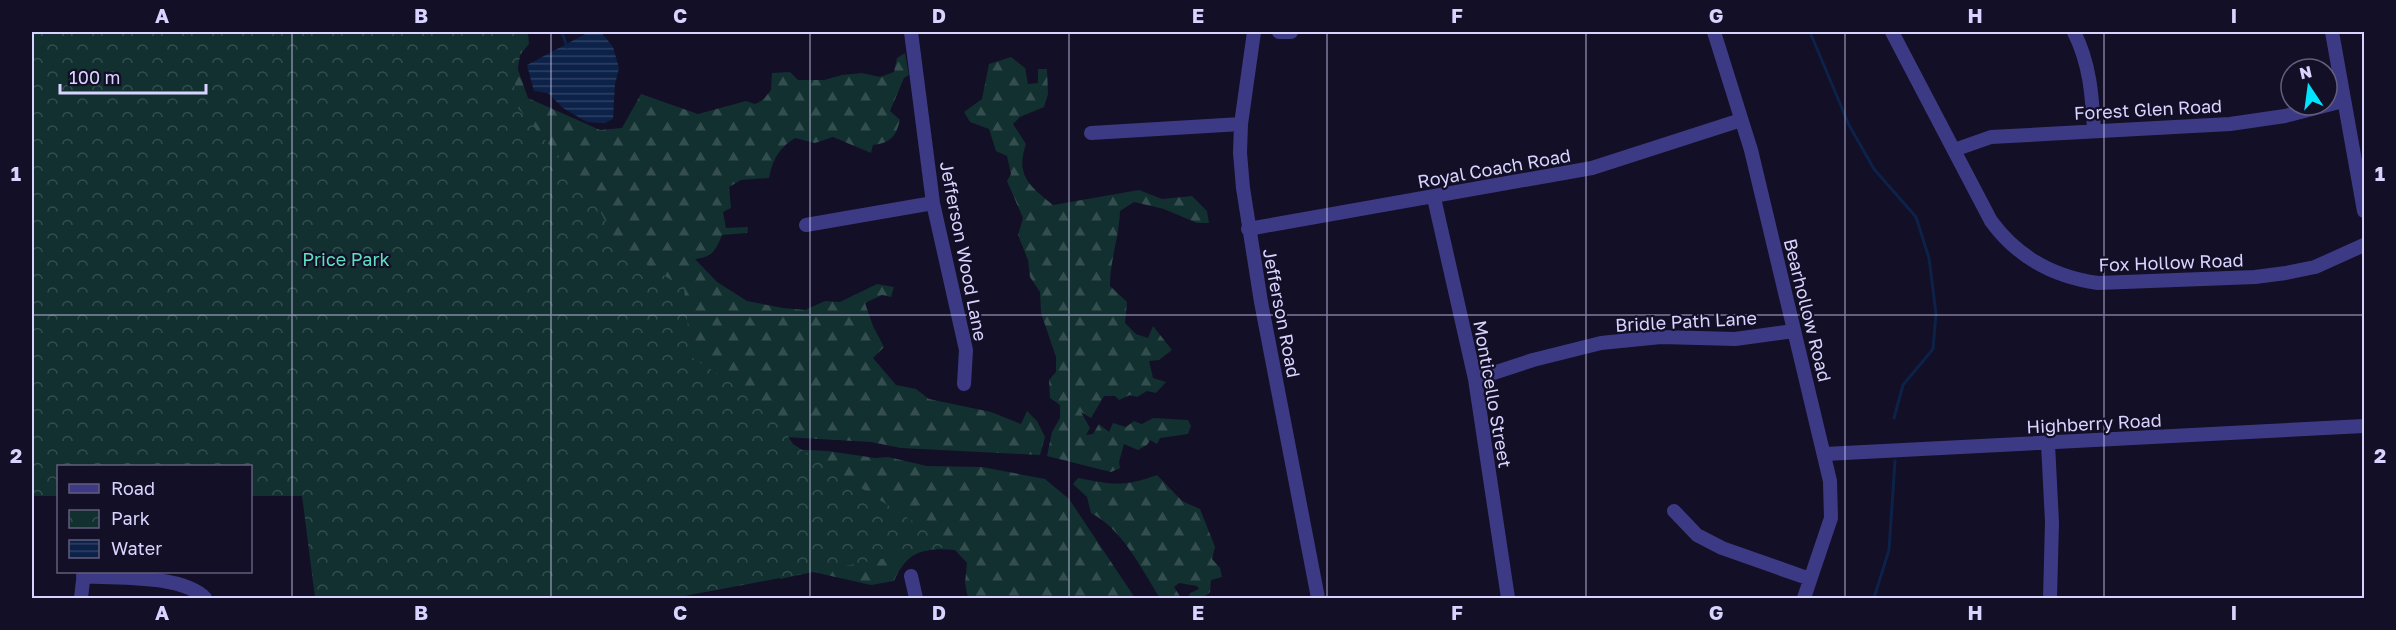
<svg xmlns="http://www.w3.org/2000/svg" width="2396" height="630" font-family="'Golos Text',sans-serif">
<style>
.forest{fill:url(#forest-firs)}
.park{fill:url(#park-crowns)}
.water{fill:url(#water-rules)}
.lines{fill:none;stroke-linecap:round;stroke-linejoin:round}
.stream{stroke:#0c2248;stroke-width:3}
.minor{stroke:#3d3a85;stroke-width:14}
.grid{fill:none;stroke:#d9d4ff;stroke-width:1.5;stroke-opacity:0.55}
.labels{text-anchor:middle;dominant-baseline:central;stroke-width:4.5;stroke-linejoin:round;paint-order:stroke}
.street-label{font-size:18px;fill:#d9d4ff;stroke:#130f26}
.park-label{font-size:18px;fill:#5fe0c0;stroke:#130f26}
.neatline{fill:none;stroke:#d9d4ff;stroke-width:2}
.grid-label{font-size:20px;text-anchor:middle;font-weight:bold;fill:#d9d4ff}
</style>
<defs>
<pattern id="forest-firs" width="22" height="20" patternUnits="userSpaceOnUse" patternTransform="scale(1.5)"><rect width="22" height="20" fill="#12302f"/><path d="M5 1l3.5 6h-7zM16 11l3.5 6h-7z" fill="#344d4e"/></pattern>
<pattern id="park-crowns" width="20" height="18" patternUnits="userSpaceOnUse" patternTransform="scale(1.5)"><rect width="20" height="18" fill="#12302f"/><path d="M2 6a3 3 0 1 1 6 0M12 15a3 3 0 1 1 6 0" fill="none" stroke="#344d4e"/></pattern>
<pattern id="water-rules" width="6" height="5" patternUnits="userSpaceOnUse" patternTransform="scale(1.5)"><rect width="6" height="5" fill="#0c2248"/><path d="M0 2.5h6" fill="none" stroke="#2f4163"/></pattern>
</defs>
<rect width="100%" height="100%" fill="#130f26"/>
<path class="forest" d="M436 32H528L529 44 515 61 528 98 600 130 622 128 641 94 698 114 746 101 755 104 763 100 771 90 772 73 790 72 798 80H824L842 75 862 73 880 77 894 72 897 58 905 53 909 75 904 78 890 111 900 120C896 136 891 143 873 145L871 153 833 137 815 143 795 138C779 148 773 159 769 178L741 180 729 187 731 208 723 212 726 228 748 227 747 233 722 235C715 252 712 257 695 259L717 282 747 301 783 308 805 310 825 301 840 302 877 284 894 287 891 297 882 295 865 303 873 326 884 347 873 358 896 385 916 389 929 399 991 412 1021 424 1027 411 1037 421 1045 437 1040 455 901 448 871 442 747 435Z
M1011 57 1025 68 1028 84 1038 83V69H1047L1048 94 1044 107 1020 117 1013 124 1026 144C1015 176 1030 186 1053 205L1139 190 1162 199 1192 196 1207 211 1209 223H1197L1164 209 1134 202 1120 211C1119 239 1110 259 1110 286L1127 302 1125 323 1136 334 1148 338 1153 326 1172 350 1159 360 1149 361 1153 378 1166 382 1156 393 1147 391 1137 397 1130 395 1119 400 1115 396H1104L1091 418 1081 412 1090 428 1086 435 1093 434 1099 424 1109 432 1113 423 1126 427 1134 421 1142 424 1153 418 1188 420 1191 426 1188 434 1160 438 1157 444 1150 440 1147 445 1138 450 1124 444 1119 462 1120 468 1111 472 1047 456 1052 432 1060 418V405L1050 398 1049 380 1056 372V357L1041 313 1040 292 1030 277 1028 260 1018 235 1023 218 1007 181 1011 174 1007 156 996 151 989 129 970 122 964 112 982 99 989 64Z
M768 448 828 451 875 458 888 457 927 466 982 467 1045 479 1069 499 1135 598H968L965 583 967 563 955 550C924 547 907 551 894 581L871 585 813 572 780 579Z
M1157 475 1182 501 1200 509 1215 547 1212 559 1220 568 1222 577 1211 580 1210 592 1203 598H1188L1190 593 1199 589 1197 586 1179 583 1174 587 1181 598H1160C1140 567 1124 531 1091 513L1087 497 1073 484 1078 478C1114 485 1123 487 1157 475Z"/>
<path class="park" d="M32 32H521L522 44 512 101 591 194 619 247 684 288 691 357 768 405 793 444 951 546 674 598H315L302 496H251L250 466H58V496H32Z"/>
<path class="water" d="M589 32H601L613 47 619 68 615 84 613 119 605 123 587 122 563 108 548 93 534 91 527 65Z"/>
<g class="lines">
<path class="stream" d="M562 32 567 47
M1810 32 1849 125 1874 169 1916 217 1929 258 1936 314 1933 349 1903 385 1894 418
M1874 598 1889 550 1895 461"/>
<path class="minor" d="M911 32 933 203 966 350 964 384
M1254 32 1241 124 1240 153 1243 188 1261 302 1318 598
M1279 32H1291
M1714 32 1751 150 1830 481 1831 518 1804 598
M1892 32 1991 221C2018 258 2054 277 2098 283L2255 277 2286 273 2315 267 2364 245
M2074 32C2090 64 2092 95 2094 130
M2332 32 2364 211
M1091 133 1241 124
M1954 150 1991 137 2230 124 2285 116 2343 101
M1434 198 1475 379 1508 598
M806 225 933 203
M1248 229 1592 168 1741 120
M1475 379 1533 360 1601 343 1661 337 1735 339 1794 331
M2048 444 2052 522 2050 598
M1825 454 2364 426
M1674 511 1697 535 1722 548 1810 579
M83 576C117 579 181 574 205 598
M911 576 916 598
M81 598 84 572"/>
</g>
<path class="grid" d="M292 32V598M551 32V598M810 32V598M1069 32V598M1327 32V598M1586 32V598M1845 32V598M2104 32V598M32 315H2364"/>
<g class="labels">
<g class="street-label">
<text transform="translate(2148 109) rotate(-3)">Forest Glen Road</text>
<text transform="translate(1494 168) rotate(-10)">Royal Coach Road</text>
<text transform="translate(964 251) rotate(79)">Jefferson Wood Lane</text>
<text transform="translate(2171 262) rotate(-2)">Fox Hollow Road</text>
<text transform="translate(1808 310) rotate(76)">Bearhollow Road</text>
<text transform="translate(1282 313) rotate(79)">Jefferson Road</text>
<text transform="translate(1686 321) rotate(-3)">Bridle Path Lane</text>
<text transform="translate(1493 394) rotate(80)">Monticello Street</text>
<text transform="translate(2094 423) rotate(-3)">Highberry Road</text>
</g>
<g class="park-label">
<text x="346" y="259">Price Park</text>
</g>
</g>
<rect width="2396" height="630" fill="none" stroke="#130f26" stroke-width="66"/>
<rect x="57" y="465" width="195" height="108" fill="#130f26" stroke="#625e7d" stroke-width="1.5"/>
<rect x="69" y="484" width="30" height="9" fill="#3d3a85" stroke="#625e7d" stroke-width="1.5"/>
<text x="111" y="495" font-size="18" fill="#d9d4ff">Road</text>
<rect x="69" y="510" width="30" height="18" fill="url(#park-crowns)" stroke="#625e7d" stroke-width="1.5"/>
<text x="111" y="525" font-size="18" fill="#d9d4ff">Park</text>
<rect x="69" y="540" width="30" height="18" fill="url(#water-rules)" stroke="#625e7d" stroke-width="1.5"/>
<text x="111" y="555" font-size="18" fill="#d9d4ff">Water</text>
<g transform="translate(2309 87) rotate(347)"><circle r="28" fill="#130f26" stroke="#625e7d" stroke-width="1.5"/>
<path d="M0-4.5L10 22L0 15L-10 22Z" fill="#00e5ff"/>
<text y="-9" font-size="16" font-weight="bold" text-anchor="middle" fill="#d9d4ff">N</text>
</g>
<path d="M60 84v9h146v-9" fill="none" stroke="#d9d4ff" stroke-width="3"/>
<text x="69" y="84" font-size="18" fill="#d9d4ff" stroke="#130f26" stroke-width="4.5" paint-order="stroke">100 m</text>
<rect x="33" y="33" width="2330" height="564" class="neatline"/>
<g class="grid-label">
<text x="162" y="23">A</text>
<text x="421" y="23">B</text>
<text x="680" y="23">C</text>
<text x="939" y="23">D</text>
<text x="1198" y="23">E</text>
<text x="1457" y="23">F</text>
<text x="1716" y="23">G</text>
<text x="1975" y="23">H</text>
<text x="2234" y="23">I</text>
<text x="16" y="181">1</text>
<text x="2380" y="181">1</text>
<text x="16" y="463">2</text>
<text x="2380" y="463">2</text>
<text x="162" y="620">A</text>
<text x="421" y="620">B</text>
<text x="680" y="620">C</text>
<text x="939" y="620">D</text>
<text x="1198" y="620">E</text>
<text x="1457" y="620">F</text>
<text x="1716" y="620">G</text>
<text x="1975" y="620">H</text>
<text x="2234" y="620">I</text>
</g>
</svg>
